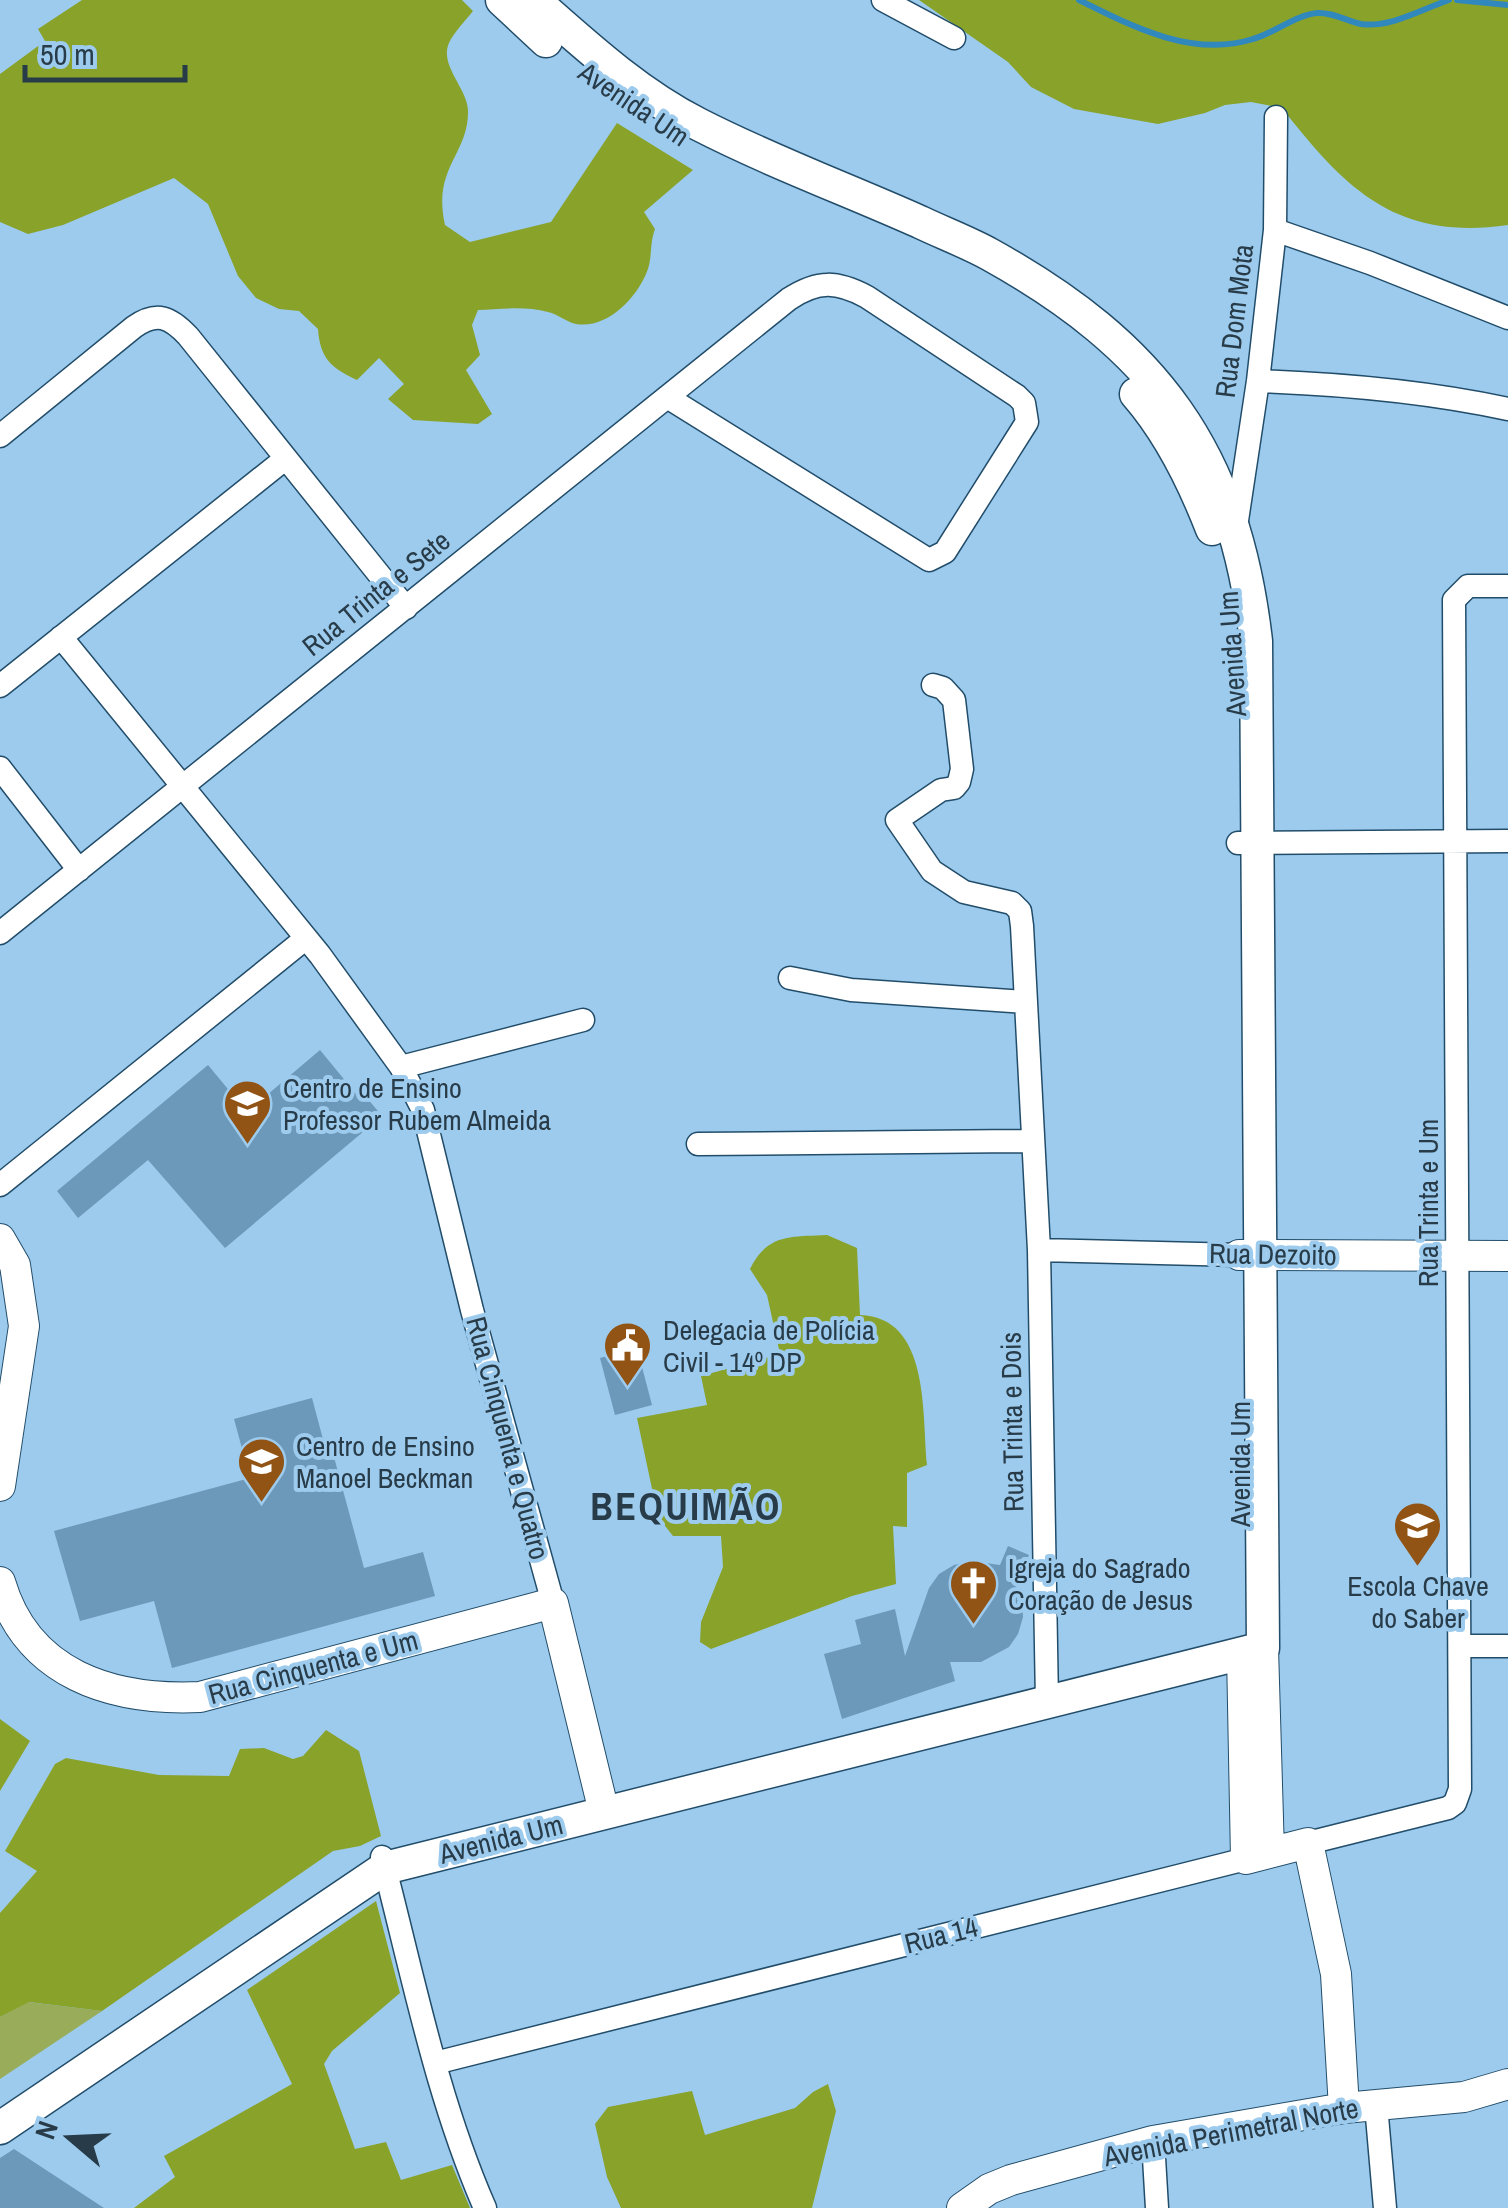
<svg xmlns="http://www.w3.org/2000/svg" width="1508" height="2208" font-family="'Archivo Narrow',sans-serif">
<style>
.green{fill:#98ac5a}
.forest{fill:#89a22a}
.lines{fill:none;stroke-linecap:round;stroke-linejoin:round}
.stream{stroke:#3188bd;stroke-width:6}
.building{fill:#6c98b9}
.minor-casing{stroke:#224d6a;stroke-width:25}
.tertiary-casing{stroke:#224d6a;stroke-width:32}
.secondary-casing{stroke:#224d6a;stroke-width:35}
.minor{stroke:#fff;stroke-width:22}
.tertiary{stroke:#fff;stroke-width:30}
.secondary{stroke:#fff;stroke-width:32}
.labels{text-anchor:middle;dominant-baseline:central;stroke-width:8;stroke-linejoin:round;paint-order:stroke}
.street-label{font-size:28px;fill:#283b48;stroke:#9dcbed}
.poi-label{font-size:28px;fill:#283b48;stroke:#9dcbed;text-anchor:start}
.district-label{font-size:38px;font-weight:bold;letter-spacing:2.5px;fill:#283b48;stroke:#9dcbed}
</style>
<rect width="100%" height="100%" fill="#9dcbed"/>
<path class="green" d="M28 2002 102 2011 0 2079V2017Z"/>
<path class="forest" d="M82 0H462L473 11C466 20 454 32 449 43 439 65 467 88 468 110 469 155 432 167 445 225L470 242 551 222 617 123 693 170 644 212 655 229C649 245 653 259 646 274 635 300 606 329 576 324 566 322 558 314 548 312 526 306 501 309 478 310L472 325 480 355 466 370 492 414 478 424 413 420 388 399 404 384 379 358 357 380C331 368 320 358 318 329L299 311 279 309 256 298 238 276 208 204 174 178 63 225 28 234 0 222V74L45 41 38 29Z
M919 0H1508V225C1397 241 1346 190 1282 108L1251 102 1225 105 1205 113 1158 124 1074 109 1031 87 1008 62Z
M827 1235 857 1248 860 1315C930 1317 922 1413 927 1465L907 1473V1527L893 1526 896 1584 852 1596 711 1649 700 1642 701 1622 723 1567 721 1536H673L658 1517 637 1418 707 1405 701 1376 780 1354 767 1295 750 1269C768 1233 791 1237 827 1235Z
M0 1719 30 1741 0 1791Z
M326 1730 359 1751 381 1836 360 1846 333 1851 102 2011 29 2002 0 2017V1913L37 1871 5 1851 55 1764 66 1758 159 1775 229 1776 240 1749 264 1748 293 1759 303 1756Z
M376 1901 400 1993 332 2051 324 2064 355 2149 386 2142 401 2180 452 2165 470 2208H134L175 2177 164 2156 292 2084 247 1990Z
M828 2084 836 2111 812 2208H621L607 2177 595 2124 608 2107 692 2091 705 2135 795 2108 813 2092Z"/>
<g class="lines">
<path class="stream" d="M1079 0C1133 27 1193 58 1253 39 1274 33 1296 15 1317 13 1333 12 1346 21 1361 24 1391 28 1422 9 1449 0
M1457 0 1508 5"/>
</g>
<path class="building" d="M320 1050 357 1095 362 1092 382 1116 225 1248 148 1160 78 1218 57 1191 208 1065 247 1112Z
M637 1348 652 1405 615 1415 600 1358Z
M312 1398 328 1458 334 1457 364 1568 423 1552 435 1596 172 1668 154 1601 80 1621 54 1531 250 1478 234 1419Z
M1008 1546 1029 1555 1015 1584 1022 1600 1023 1617 1018 1634 1009 1647 981 1662H950L955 1681 842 1719 824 1654 861 1644 855 1620 895 1609 905 1656 929 1588 939 1574 954 1565 971 1561 1000 1565Z
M14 2149 104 2208H0V2158Z"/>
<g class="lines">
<defs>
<path id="minor" d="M883 0 954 38
M1275 230 1370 263 1508 318
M1258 381C1343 384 1425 391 1508 409
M0 436 134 327C157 311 170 317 188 336L406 608
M1236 527 1258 381 1275 230 1276 117
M61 637 320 955 401 1067 423 1110 472 1310 553 1603
M933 685 943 688 954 700 962 769 959 782 954 788 941 790 897 820 932 871 964 892 1012 903 1020 911 1022 926 1039 1250 1047 1702
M0 686 285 459
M0 768 79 870
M1238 843 1508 841
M0 933C263 722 526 510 789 299 818 280 837 281 867 297L1017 396 1024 403 1027 422 945 552 929 560 667 397
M790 978 851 990 1025 1002
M401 1067 583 1020
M698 1144 1031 1141
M0 1185 305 939
M1039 1250 1239 1255
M1461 1646H1508
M1308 1843 1448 1808 1455 1803 1460 1789 1454 600 1468 586H1508
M382 1857C413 1975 436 2096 485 2208
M435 2063 1246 1859
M1376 2105 1385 2208
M1153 2141 1157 2208"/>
<path id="tertiary" d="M0 1239 15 1265 24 1326 0 1486
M1239 1255 1508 1256
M0 1582C27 1675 112 1701 200 1697L553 1603 604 1812
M1263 1648 1269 1853
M1242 1653 1246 1859 1308 1843 1336 1974 1344 2108
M962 2208 989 2189 1011 2180 1153 2141 1344 2108 1464 2097 1508 2084"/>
<path id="secondary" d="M502 0 546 41
M1136 394C1170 433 1193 480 1212 529
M0 2128 385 1868 1263 1648 1256 641C1234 451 1155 346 989 254 967 242 943 233 920 222 846 189 770 161 698 124 637 93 585 45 534 0"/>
</defs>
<use href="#minor" class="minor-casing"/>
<use href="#tertiary" class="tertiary-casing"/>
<use href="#secondary" class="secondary-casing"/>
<use href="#minor" class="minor"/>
<use href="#tertiary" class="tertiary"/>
<use href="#secondary" class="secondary"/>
</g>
<defs>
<symbol id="school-pin" viewBox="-11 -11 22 30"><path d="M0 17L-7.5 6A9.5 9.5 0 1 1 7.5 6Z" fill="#915415" stroke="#9dcbed"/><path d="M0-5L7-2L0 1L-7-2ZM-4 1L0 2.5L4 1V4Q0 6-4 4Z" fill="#fff"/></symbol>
<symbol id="civic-pin" viewBox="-11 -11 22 30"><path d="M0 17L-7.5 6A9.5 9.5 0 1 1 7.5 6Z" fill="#915415" stroke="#9dcbed"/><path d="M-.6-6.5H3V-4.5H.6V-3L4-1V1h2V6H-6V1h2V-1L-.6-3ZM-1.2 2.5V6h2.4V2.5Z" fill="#fff"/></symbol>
<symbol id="church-pin" viewBox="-11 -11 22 30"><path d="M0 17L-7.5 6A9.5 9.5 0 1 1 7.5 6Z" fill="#915415" stroke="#9dcbed"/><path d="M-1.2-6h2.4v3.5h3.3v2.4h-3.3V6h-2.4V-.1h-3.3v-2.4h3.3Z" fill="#fff"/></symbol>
</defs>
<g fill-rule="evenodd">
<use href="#school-pin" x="220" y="1076" width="55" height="75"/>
<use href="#civic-pin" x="600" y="1318" width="55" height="75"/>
<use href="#school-pin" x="234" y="1434" width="55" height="75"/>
<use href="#school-pin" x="1390" y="1498" width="55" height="75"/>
<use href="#church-pin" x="946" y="1556" width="55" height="75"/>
</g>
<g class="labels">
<g class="street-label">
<text transform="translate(634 104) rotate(34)">Avenida Um</text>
<text transform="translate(1234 321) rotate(-83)">Rua Dom Mota</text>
<text transform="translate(376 593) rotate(-39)">Rua Trinta e Sete</text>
<text transform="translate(1232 654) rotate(-94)">Avenida Um</text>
<text transform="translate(1428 1203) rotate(-90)">Rua Trinta e Um</text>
<text transform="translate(1273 1254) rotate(1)">Rua Dezoito</text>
<text transform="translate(1012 1422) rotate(-91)">Rua Trinta e Dois</text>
<text transform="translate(508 1438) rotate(75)">Rua Cinquenta e Quatro</text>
<text transform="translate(1240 1464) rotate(-90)">Avenida Um</text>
<text transform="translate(313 1667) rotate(-15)">Rua Cinquenta e Um</text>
<text transform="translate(501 1839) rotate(-14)">Avenida Um</text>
<text transform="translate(941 1935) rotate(-14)">Rua 14</text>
<text transform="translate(1231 2132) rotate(-11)">Avenida Perimetral Norte</text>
</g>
<g class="poi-label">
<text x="283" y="1088">Centro de Ensino<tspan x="283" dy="32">Professor Rubem Almeida</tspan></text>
<text x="663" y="1330">Delegacia de Polícia<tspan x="663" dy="32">Civil - 14º DP</tspan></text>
<text x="296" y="1446">Centro de Ensino<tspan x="296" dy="32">Manoel Beckman</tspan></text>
<text x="1008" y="1568">Igreja do Sagrado<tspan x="1008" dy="32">Coração de Jesus</tspan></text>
<text x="1418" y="1586" text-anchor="middle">Escola Chave<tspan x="1418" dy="32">do Saber</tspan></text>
</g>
<g class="district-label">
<text x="686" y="1506">BEQUIMÃO</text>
</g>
</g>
<g transform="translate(70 2138) rotate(289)" stroke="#9dcbed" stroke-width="8" paint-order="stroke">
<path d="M0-8L18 38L0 25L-18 38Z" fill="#283b48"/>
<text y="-15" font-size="28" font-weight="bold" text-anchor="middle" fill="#283b48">N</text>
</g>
<path d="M25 65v15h160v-15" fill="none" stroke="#283b48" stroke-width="5"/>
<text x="40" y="65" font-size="30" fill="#283b48" stroke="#9dcbed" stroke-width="8" paint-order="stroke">50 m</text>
</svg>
